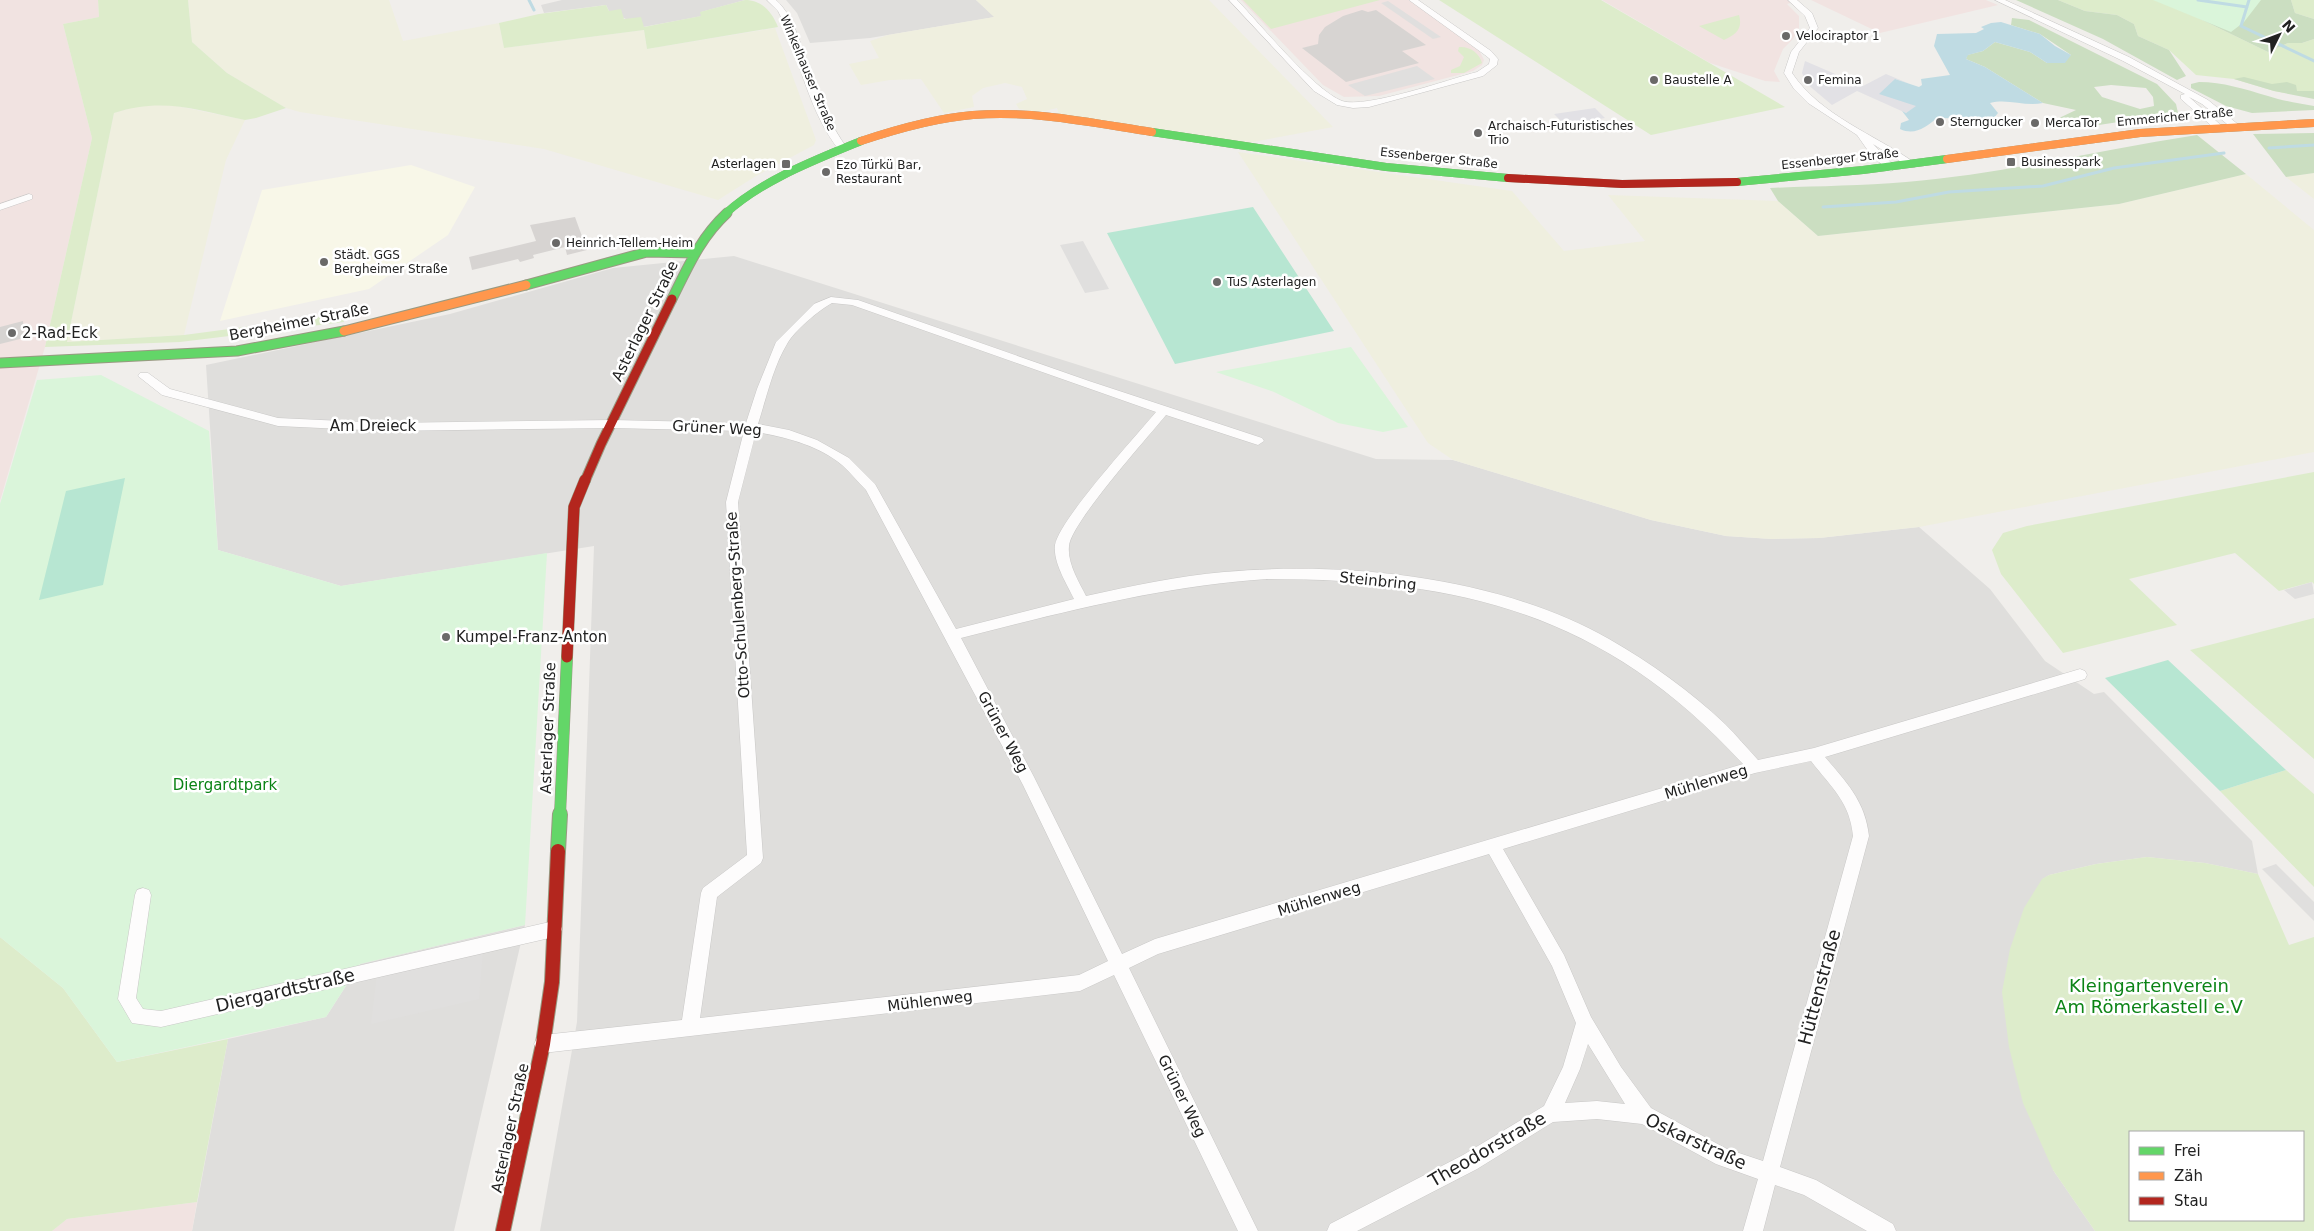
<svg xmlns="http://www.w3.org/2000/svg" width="2314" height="1231" font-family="'DejaVu Sans',sans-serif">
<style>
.residential{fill:#dfdedc}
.commercial{fill:#f1e3e1}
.education{fill:#f8f7e8}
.farmland{fill:#efefdf}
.grass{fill:#ddeccb;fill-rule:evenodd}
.forest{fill:#cbdec1;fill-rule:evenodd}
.park{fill:#daf5da}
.pitch{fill:#b7e6d2}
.parking{fill:#e0dfde}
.plaza{fill:#e2e1e5}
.water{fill:#bfdbe3}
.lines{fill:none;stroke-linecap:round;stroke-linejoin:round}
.stream{stroke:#bfdbe3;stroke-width:3}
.building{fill:#d7d4d2}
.street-casing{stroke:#c9c8c7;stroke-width:1}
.fast-far3-casing{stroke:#999a82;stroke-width:8}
.fast-far2-casing{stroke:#999a82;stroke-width:11}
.fast-far1-casing{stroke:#999a82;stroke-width:12}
.fast-casing{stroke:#999a82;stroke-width:16}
.slow-far1-casing{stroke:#999a82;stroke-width:8}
.slow-casing{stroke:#999a82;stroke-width:11}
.jam-far3-casing{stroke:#999a82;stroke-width:8}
.jam-far2-casing{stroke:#999a82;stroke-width:11}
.jam-far1-casing{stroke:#999a82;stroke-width:12}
.jam-casing{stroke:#999a82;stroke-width:16}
.street{fill:#fdfcfc;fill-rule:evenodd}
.fast-far3{stroke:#63d668;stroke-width:8}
.fast-far2{stroke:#63d668;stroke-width:9}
.fast-far1{stroke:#63d668;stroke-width:11}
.fast{stroke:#63d668;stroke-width:14}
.slow-far1{stroke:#ff974d;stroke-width:8}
.slow{stroke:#ff974d;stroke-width:9}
.jam-far3{stroke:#b3261e;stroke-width:8}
.jam-far2{stroke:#b3261e;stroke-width:9}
.jam-far1{stroke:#b3261e;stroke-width:11}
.jam{stroke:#b3261e;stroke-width:14}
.poi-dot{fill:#6a6968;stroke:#fff;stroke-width:2}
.labels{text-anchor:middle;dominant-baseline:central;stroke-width:5;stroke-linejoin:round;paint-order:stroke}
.far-poi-label{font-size:12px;fill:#222;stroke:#fff;text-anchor:start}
.far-street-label{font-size:12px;fill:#222;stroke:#fff}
.street-label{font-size:15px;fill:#222;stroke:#fff}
.poi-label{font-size:15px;fill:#222;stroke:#fff;text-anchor:start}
.park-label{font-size:15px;fill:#0c8416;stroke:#fff}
.near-park-label{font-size:18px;fill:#0c8416;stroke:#fff}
.near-street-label{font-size:18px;fill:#222;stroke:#fff}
</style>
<rect width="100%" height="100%" fill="#f0eeeb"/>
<path class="residential" d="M562 0H745L701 12 702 16 643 27 609 11 606 5 544 13 541 5Z
M786 0H976L995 17 870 38 810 43 797 13Z
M734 256 1376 459 1453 460 1651 520 1726 536 1772 539 1819 538 1919 527 1990 589 2045 661 2094 694 2104 692 2252 841 2258 874 2205 863 2147 857 2096 864 2049 875 2043 879 2053 1170 2095 1231H540L577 1022 594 546 341 586 218 550 206 365 450 314 613 268Z
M525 925 454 1231H192L228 1039 326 1017 360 964Z"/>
<path class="commercial" d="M0 0H98L99 17 63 24 92 138 45 347 0 501Z
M1241 0H1410L1479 50 1484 60 1482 65 1473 71 1379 96 1344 97 1323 85Z
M1602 0H1800L1787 4 1799 16V28L1793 39 1783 49 1774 71 1780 82 1765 81 1710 63Z
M1811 0H1986L1998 5 1880 33Z
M197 1202 192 1231H52L67 1219Z"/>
<path class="education" d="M411 165 475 187 448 235 369 289 220 321 262 190Z"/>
<path class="farmland" d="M188 0H389L403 41 499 23 504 48 644 30 647 49 775 28 816 140 814 145 756 176 718 200 544 149 300 112 286 108 227 73 192 42Z
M976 0H1209L1333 127 1248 143 1059 114 1057 108 1040 112 1019 109 1016 104 1027 99 1022 87 1005 83 983 88 972 96 974 107 944 113 921 79 890 80 861 85 849 64 879 58 870 41 888 35 994 17Z
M167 104 245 120 226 160 184 335 67 342 114 113 138 106Z
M1238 152 1512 191 1564 251 1645 241 1608 195 1778 201 1818 236 2119 204 2246 174 2314 230V452L1919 527 1819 538 1772 539 1726 536 1651 520 1453 460 1428 443Z
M2314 173V199L2286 177Z"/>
<path class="grass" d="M98 0H188L192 42 227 73 286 108 256 118 245 120C196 110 163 97 114 113L67 342 184 335 342 314 344 322 180 342 45 347 92 138 63 24 99 17Z
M745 0C762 0 772 12 778 27L647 49 644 30 504 48 499 23 539 14 606 5 609 11 621 9 624 19 641 17 644 27 701 16 700 12Z
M1243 0H1380L1271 29Z
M1439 0H1601L1785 107 1651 135Z
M2058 0H2161L2268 52 2288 43H2302L2314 39V98L2274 91 2234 79 2196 75 2169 50 2138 36 2134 24 2117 15 2085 11Z
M2291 0H2314V19L2295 13Z
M1739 15C1743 29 1736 34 1724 40L1699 26Z
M1459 47C1469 46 1480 53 1482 63L1464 73H1451V70L1460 66 1464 57 1458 51Z
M2314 472V584L2312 582 2279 591 2235 553 2129 579 2177 625 2063 653 2001 574 1992 550 2003 533 2027 526Z
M2314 618V759L2190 650Z
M2286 770 2314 794V887L2220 791Z
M2147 857 2205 863 2258 874 2289 945 2314 937V1231H2095L2053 1170 2023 1103 2009 1047 2002 992 2010 949 2024 908 2042 879 2049 875 2096 864ZM2130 1132H2303V1220H2130Z
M0 937 63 988 117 1062 228 1039 197 1202 67 1219 52 1231H0Z"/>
<path class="forest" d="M2016 0H2058L2085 11 2117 15 2134 24 2138 36 2169 50 2186 76 2177 80 2103 39Z
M2161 0H2291L2295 13 2314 19V39L2302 43H2288L2268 52Z
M2012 18 2029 20 2157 84 2176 104 2178 113 2079 128 2053 127 2057 119 2076 110 2043 103 1985 67 1966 59 1967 55 1983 51 1995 42 2030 52 2047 63 2071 55 2040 34 2011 25ZM2111 85 2146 88 2153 97 2154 106 2140 109 2102 97 2094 87Z
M2244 77 2272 84 2287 82 2296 85 2297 91H2314V99L2274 91 2234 79Z
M2199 82C2223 82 2244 89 2268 96 2283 101 2298 103 2314 106V110L2252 113 2226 106 2191 88V84Z
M2314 133V173L2286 177 2253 134Z
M2197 135 2246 174 2119 204 1818 236 1778 201 1770 188C1815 186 1860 186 1906 182 2003 174 2100 150 2197 135Z"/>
<path class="park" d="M2153 0H2261L2244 22 2231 32Z
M1351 347 1408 427 1383 432 1338 423 1274 392 1216 372Z
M101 375 209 431 218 550 341 586 547 553 525 925 360 964 326 1017 117 1062 63 988 0 937V504L37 380Z"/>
<path class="pitch" d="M1253 207 1334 331 1175 364 1107 233Z
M125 478 103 585 39 600 66 491Z
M2168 660 2286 770 2220 791 2105 678Z"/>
<path class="parking" d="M1388 1 1441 37 1433 39 1381 3Z
M1417 66 1435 79 1365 96 1348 85Z
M1083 241 1109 289 1085 293 1060 245Z
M2312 582 2314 594 2295 599 2284 590Z
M2276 864 2314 902V921L2262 869Z
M483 950 479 999 371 1024 377 974Z"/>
<path class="plaza" d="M1805 61 1863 86 1886 74 1910 84 1895 79 1917 106 1906 113 1857 91 1832 105 1807 84 1802 73Z
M1595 108 1605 118 1565 125 1554 114Z"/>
<path class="water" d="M2001 22 2040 34 2055 46 2071 55 2065 63H2047L2030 52 1995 42 1983 51 1968 55 1966 59 1985 67 2043 103C2025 107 2008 98 1990 103L1998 113 1993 119 1937 118C1926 127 1915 136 1900 129L1901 123 1909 120 1902 111 1906 113 1916 106 1879 94 1895 79 1919 87 1922 85 1921 79 1950 75 1934 46 1937 34 1976 33 1984 29 1981 27 1991 23Z"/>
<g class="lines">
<path class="stream" d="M529 0 534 10
M2198 0 2247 7
M2249 0 2241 26 2314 61
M2269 148 2314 145
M1823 207 1896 202 1949 192 2043 186 2114 168 2224 153"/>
</g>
<path class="building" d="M1362 10 1368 12 1376 10 1426 45 1402 51 1419 63 1346 82 1302 48 1318 44 1319 35 1325 27 1343 16Z
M575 217 587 250 567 255 565 247 533 255 534 258 520 262 518 259 472 270 469 257 536 241 530 225Z
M23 321 24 338 0 344V327Z"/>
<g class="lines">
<defs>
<path id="street" d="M767 0H776C796 18 802 51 811 76 821 102 831 126 847 148L845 150H839C810 113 801 66 784 23L778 11Z
M1229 0H1237C1260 24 1314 90 1342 101 1365 109 1450 79 1477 72L1489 64 1490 59 1485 55 1409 0H1418L1491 51 1498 59 1497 65 1483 76 1369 107 1353 108 1337 105 1314 91Z
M1788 0H1797L1812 13 1818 28 1799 52 1792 73C1821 116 1874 134 1915 163V167H1909L1873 144 1896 168 1891 171 1888 170 1871 155 1857 135 1808 103 1794 89 1784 73 1791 52 1810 28 1805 16Z
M1995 0H2005L2129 57 2208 100 2240 126 2232 128 2202 104 2189 97 2223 127 2215 129 2181 99V95L2185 94 2123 61Z
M29 194 32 195V199L0 210V204Z
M831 297 858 300 1089 381 1262 438 1264 441 1258 445 1166 415C1148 437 1070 524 1069 546 1067 563 1079 582 1086 596 1132 586 1178 576 1224 572 1348 561 1500 577 1609 639 1651 663 1690 691 1725 724 1736 735 1747 748 1758 760L1814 748 2080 669 2085 671 2087 675 2085 679 1825 757C1847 783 1865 801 1869 836L1780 1167 1816 1180 1893 1224 1896 1231H1867L1804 1195 1775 1185 1763 1231H1743L1758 1179 1716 1164 1642 1124 1597 1119 1553 1122 1477 1169 1357 1231H1327L1330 1224 1463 1155 1544 1106 1563 1067 1576 1023 1552 966 1489 854 1158 954 1129 968 1258 1231H1238L1114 975 1080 991 543 1053 537 1050 534 1044 537 1038 543 1035 682 1020 701 893 703 888 747 855 726 502 744 431 612 428 385 431 278 426 162 395 138 376 140 373H148L170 389 278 418 385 423 612 420 746 423 757 389 776 342 814 304ZM832 303 852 305 1156 412C1136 436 1059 520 1055 545 1053 563 1067 584 1074 599L956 629 875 484 849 458 817 440 789 430 758 424C766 399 773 367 787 344 794 331 819 310 832 303ZM756 432C785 437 818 445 842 465 850 472 858 482 866 490L1023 785 1108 961 1079 975 700 1018 717 897 761 863 763 858 738 502ZM1267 579C1465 579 1606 615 1743 764L1155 939 1122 954 1034 777 961 638C1063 612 1162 586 1267 579ZM1811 761C1831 787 1850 802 1853 836L1763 1161 1727 1149 1651 1108 1621 1067 1591 1017 1564 955 1503 849 1755 773ZM1588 1044 1625 1104 1597 1101 1565 1103 1580 1069Z
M143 888 149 890 151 895 136 998 143 1009 161 1011 554 921 560 924 562 929 560 934 554 937 161 1027 132 1023 118 999 135 895 137 890Z"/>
<path id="fast-far3" d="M1152 132 1386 167 1508 178
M1737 182 1863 170 1947 159
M725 214C762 180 815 160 861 141"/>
<path id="fast-far2" d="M526 285 647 252 695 253
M672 299C688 267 700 238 727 213
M0 363 237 351 344 331"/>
<path id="fast-far1" d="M560 815 567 657"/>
<path id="fast" d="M558 851 560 814"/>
<path id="slow-far1" d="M861 141C897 129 935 118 973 115 1033 110 1093 123 1152 132
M1947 159 2140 133 2314 123"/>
<path id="slow" d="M344 331 526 285"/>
<path id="jam-far3" d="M1508 178 1622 184 1737 182"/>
<path id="jam-far2" d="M585 481 601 444 672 299"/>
<path id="jam-far1" d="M567 657 574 507 585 480"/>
<path id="jam" d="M503 1231 543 1044 552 982 558 851"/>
</defs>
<use href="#street" class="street-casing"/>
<use href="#fast-far3" class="fast-far3-casing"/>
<use href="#fast-far2" class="fast-far2-casing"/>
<use href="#fast-far1" class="fast-far1-casing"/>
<use href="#fast" class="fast-casing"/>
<use href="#slow-far1" class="slow-far1-casing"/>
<use href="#slow" class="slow-casing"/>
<use href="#jam-far3" class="jam-far3-casing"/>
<use href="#jam-far2" class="jam-far2-casing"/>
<use href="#jam-far1" class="jam-far1-casing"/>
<use href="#jam" class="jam-casing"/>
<use href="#street" class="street"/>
<use href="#fast-far3" class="fast-far3"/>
<use href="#fast-far2" class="fast-far2"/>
<use href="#fast-far1" class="fast-far1"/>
<use href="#fast" class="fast"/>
<use href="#slow-far1" class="slow-far1"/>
<use href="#slow" class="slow"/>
<use href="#jam-far3" class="jam-far3"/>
<use href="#jam-far2" class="jam-far2"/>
<use href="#jam-far1" class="jam-far1"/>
<use href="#jam" class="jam"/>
</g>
<g class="poi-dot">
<circle cx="1786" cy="36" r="5"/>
<circle cx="1654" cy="80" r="5"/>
<circle cx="1808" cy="80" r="5"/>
<circle cx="1940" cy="122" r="5"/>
<circle cx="2035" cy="123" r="5"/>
<circle cx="1478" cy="133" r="5"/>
<rect x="2006" y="157" width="10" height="10" rx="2.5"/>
<rect x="781" y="159" width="10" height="10" rx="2.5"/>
<circle cx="826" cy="172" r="5"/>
<circle cx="556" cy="243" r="5"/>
<circle cx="324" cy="262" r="5"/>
<circle cx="1217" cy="282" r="5"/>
<circle cx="12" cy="333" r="5"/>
<circle cx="446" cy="637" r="5"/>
</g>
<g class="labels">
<g class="far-poi-label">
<text x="1796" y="36">Velociraptor 1</text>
<text x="1664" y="80">Baustelle A</text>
<text x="1818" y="80">Femina</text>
<text x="1950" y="122">Sterngucker</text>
<text x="2045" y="123">MercaTor</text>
<text x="1488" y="126">Archaisch-Futuristisches<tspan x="1488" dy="14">Trio</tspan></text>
<text x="2021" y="162">Businesspark</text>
<text x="776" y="164" text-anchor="end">Asterlagen</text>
<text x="836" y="165">Ezo Türkü Bar,<tspan x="836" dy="14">Restaurant</tspan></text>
<text x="566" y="243">Heinrich-Tellem-Heim</text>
<text x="334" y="255">Städt. GGS<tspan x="334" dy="14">Bergheimer Straße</tspan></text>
<text x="1227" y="282">TuS Asterlagen</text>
</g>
<g class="far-street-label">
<text transform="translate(808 73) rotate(67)">Winkelhauser Straße</text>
<text transform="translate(2175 117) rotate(-5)">Emmericher Straße</text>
<text transform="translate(1439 158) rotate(6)">Essenberger Straße</text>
<text transform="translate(1840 159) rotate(-6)">Essenberger Straße</text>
</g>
<g class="street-label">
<text transform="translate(645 321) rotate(-64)">Asterlager Straße</text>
<text transform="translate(299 322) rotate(-11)">Bergheimer Straße</text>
<text x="373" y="426">Am Dreieck</text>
<text transform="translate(717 428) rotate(3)">Grüner Weg</text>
<text transform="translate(1378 581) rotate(6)">Steinbring</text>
<text transform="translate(738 605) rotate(-94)">Otto-Schulenberg-Straße</text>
<text transform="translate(548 728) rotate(-88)">Asterlager Straße</text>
<text transform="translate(1003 732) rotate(62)">Grüner Weg</text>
<text transform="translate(1706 782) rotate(-17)">Mühlenweg</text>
<text transform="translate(1319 899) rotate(-17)">Mühlenweg</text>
<text transform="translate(930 1001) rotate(-7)">Mühlenweg</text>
<text transform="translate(1182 1096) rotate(64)">Grüner Weg</text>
<text transform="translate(510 1128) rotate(-78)">Asterlager Straße</text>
</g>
<g class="poi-label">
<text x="22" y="333">2-Rad-Eck</text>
<text x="456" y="637">Kumpel-Franz-Anton</text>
</g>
<g class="park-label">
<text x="225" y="785">Diergardtpark</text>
</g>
<g class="near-park-label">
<text x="2149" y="985">Kleingartenverein<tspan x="2149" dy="21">Am Römerkastell e.V</tspan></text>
</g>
<g class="near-street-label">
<text transform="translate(1819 987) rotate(-75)">Hüttenstraße</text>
<text transform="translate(285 990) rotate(-13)">Diergardtstraße</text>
<text transform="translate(1696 1141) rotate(25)">Oskarstraße</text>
<text transform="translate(1487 1149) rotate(-30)">Theodorstraße</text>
</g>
</g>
<rect x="2129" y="1131" width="175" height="90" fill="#ffffff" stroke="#a7a7a7"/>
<rect x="2139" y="1147" width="25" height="8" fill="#63d668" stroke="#a7a7a7"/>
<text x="2174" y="1156" font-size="15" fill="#222222">Frei</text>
<rect x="2139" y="1172" width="25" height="8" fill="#ff974d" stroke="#a7a7a7"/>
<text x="2174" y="1181" font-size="15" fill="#222222">Zäh</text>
<rect x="2139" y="1197" width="25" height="8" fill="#b3261e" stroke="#a7a7a7"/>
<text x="2174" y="1206" font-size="15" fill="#222222">Stau</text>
<g transform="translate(2279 35) rotate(48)" stroke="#ffffff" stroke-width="4" paint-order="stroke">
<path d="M0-4L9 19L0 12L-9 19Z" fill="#222222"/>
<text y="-8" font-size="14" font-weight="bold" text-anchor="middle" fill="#222222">N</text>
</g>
</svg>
